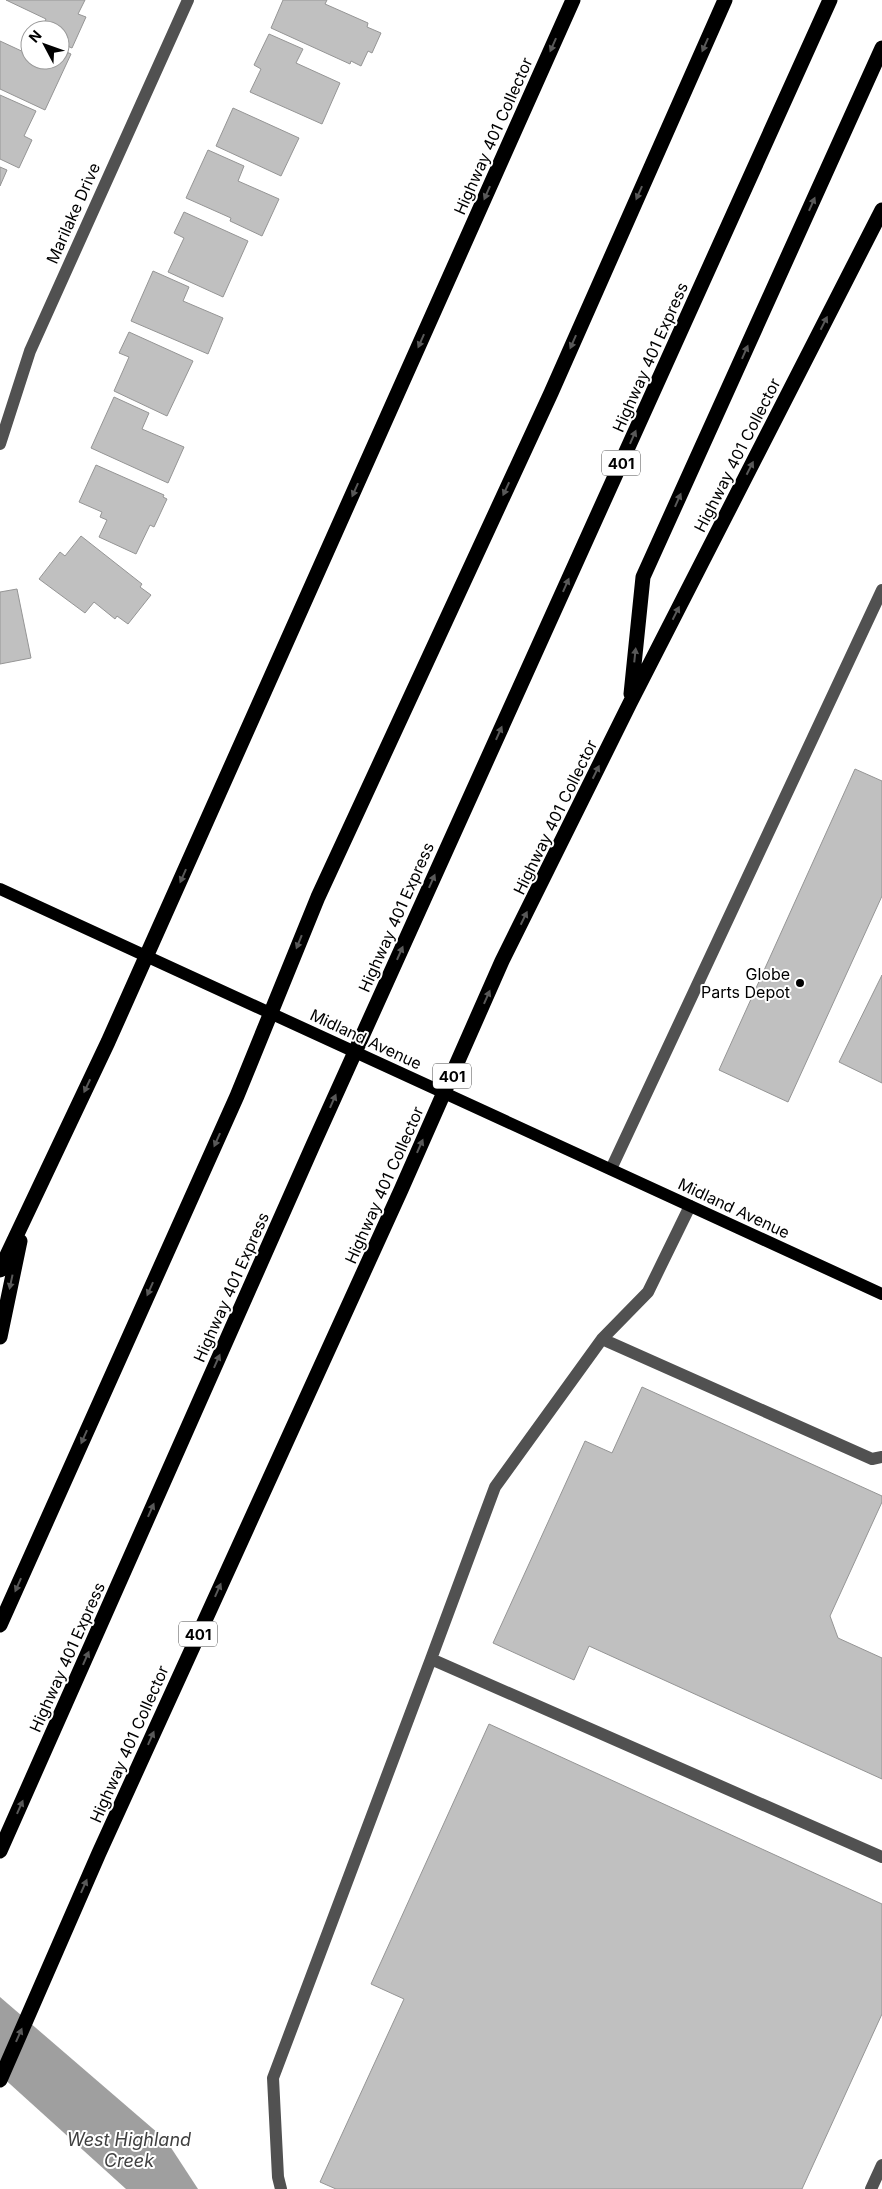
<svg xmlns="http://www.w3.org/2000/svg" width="882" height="2189" font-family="Inter,sans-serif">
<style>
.water{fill:#9f9f9f}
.building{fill:#c0c0c0;stroke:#959595}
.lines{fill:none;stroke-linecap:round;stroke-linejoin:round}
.minor{stroke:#515151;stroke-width:12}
.major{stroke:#000;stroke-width:12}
.highway{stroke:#000;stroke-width:15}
.oneway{fill:#595959}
.poi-dot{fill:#000;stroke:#fff;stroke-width:2}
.labels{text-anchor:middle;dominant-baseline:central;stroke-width:4;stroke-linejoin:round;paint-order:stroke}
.shield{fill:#fff;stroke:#4c4c4c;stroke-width:1}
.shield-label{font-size:15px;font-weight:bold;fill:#000}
.street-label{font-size:16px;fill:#000;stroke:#fff}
.poi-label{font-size:16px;fill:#000;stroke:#fff;text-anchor:end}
.water-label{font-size:18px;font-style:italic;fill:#404040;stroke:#fff}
</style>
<rect width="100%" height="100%" fill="#fff"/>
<path class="water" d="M0 1997 166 2140 198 2189H126L0 2075Z"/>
<path class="building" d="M6 0H85L78 14 86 17 72 48 60 43V30H41L46 19Z
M283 0H327L325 4 368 23 367 27 381 33 372 53 368 51 361 66 351 61 350 64 271 28Z
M269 34 303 49 296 63 340 83 322 124 250 92 261 69 254 65Z
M0 41 28 54 30 49V60H60V49L71 54 45 110 0 89Z
M0 95 36 111 24 136 32 140 19 168 0 159Z
M233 108 299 138 281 176 216 146Z
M208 150 244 166 238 181 279 199 262 236 230 221 231 218 186 198Z
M0 167 7 170 0 186Z
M184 212 248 241 223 297 168 272 184 238 174 233Z
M153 271 189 287 183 301 223 318 208 354 131 321Z
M129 332 193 361 167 416 114 391 129 357 119 353Z
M114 397 149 413 142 429 184 447 168 483 91 448Z
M96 465 164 495 163 497 167 499 154 527 150 525 136 554 99 537 107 520 100 517 102 512 79 502Z
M81 536 142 584 140 587 151 595 128 624 117 616 115 619 94 602 85 613 39 579 60 552 65 556Z
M17 589 31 658 0 664V592Z
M855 769 882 781V896L788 1102 719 1070Z
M882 975V1083L839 1062Z
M642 1387 882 1496V1502L830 1616 838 1638 882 1658V1779L589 1646 574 1680 493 1643 585 1441 612 1453Z
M489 1724 882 1904V2014L802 2189H336L320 2182 404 1999 371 1984Z"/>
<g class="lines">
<path class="minor" d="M0 444 30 351 188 0
M611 1169 882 590
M602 1339 872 1459 882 1457
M431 1659 495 1487 602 1339 648 1292 690 1206
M281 2189 278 2177 273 2078 431 1659 882 1857
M871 2189 882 2165"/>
<path class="major" d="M0 889 882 1294"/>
<path class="highway" d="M631 694 643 577 882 48
M0 1270 108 1042 573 0
M0 1337 20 1241
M0 1625 237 1096 318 897 551 393 725 0
M0 1851 313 1145 830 0
M0 2080 99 1853 401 1190 502 961 630 703 882 210"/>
</g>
<defs><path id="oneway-solid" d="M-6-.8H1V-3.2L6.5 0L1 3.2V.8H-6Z" transform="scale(1.25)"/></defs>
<g class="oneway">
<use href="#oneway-solid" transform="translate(553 45) rotate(114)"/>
<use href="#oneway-solid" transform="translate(705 45) rotate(114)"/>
<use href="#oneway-solid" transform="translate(487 193) rotate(114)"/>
<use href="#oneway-solid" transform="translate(639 193) rotate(114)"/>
<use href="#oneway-solid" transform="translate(812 204) rotate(-66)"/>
<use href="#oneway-solid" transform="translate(824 323) rotate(-63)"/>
<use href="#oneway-solid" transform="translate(421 341) rotate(114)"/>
<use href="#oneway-solid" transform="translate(573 342) rotate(114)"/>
<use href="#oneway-solid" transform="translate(745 352) rotate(-66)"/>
<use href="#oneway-solid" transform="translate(633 437) rotate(-66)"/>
<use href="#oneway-solid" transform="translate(750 468) rotate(-63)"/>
<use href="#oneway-solid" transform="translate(506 489) rotate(115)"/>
<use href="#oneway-solid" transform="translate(355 490) rotate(114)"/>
<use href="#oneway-solid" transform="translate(678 500) rotate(-66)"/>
<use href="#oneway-solid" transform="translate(566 585) rotate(-66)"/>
<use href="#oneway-solid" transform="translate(676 613) rotate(-63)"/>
<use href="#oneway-solid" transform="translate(635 655) rotate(-84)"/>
<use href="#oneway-solid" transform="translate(499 733) rotate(-66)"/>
<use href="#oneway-solid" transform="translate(596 772) rotate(-64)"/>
<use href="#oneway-solid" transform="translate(183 876) rotate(114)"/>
<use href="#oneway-solid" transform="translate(432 881) rotate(-66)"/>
<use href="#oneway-solid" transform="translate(524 918) rotate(-64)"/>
<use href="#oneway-solid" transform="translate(299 942) rotate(112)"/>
<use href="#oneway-solid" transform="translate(400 953) rotate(-66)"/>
<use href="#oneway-solid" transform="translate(487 997) rotate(-66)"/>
<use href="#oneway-solid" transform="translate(87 1086) rotate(115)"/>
<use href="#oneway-solid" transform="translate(333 1101) rotate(-66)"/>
<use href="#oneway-solid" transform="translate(217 1140) rotate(114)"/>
<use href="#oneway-solid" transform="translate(420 1146) rotate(-66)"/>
<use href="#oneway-solid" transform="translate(11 1282) rotate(102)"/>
<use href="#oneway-solid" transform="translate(150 1289) rotate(114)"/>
<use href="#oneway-solid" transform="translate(217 1361) rotate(-66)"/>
<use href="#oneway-solid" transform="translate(84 1437) rotate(114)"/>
<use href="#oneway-solid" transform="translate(151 1510) rotate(-66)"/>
<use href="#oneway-solid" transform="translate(18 1585) rotate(114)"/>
<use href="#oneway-solid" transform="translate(218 1590) rotate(-66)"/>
<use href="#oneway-solid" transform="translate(86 1658) rotate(-66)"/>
<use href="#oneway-solid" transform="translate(151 1738) rotate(-66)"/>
<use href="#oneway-solid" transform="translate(20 1807) rotate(-66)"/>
<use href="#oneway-solid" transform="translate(84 1886) rotate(-66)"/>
<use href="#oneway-solid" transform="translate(19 2035) rotate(-66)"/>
</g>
<circle class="poi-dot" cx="800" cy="983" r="5"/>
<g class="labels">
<g class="shield">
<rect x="602" y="450.5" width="38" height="25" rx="4"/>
<rect x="433" y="1063.5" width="38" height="25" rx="4"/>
<rect x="179" y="1621.5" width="38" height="25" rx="4"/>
</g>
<g class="shield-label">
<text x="621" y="463">401</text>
<text x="452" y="1076">401</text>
<text x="198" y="1634">401</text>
</g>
<g class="street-label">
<text transform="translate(493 136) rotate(-66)">Highway 401 Collector</text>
<text transform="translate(73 213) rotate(-66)">Marilake Drive</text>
<text transform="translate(650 357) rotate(-66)">Highway 401 Express</text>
<text transform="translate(737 455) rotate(-63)">Highway 401 Collector</text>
<text transform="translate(555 817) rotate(-64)">Highway 401 Collector</text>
<text transform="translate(396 917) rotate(-66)">Highway 401 Express</text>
<text transform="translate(366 1039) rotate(25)">Midland Avenue</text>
<text transform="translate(384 1185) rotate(-66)">Highway 401 Collector</text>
<text transform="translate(734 1208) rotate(25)">Midland Avenue</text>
<text transform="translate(231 1287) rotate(-66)">Highway 401 Express</text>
<text transform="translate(67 1657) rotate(-66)">Highway 401 Express</text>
<text transform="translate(129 1744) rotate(-66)">Highway 401 Collector</text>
</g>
<g class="poi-label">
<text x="790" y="974">Globe<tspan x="790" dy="18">Parts Depot</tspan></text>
</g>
<g class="water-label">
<text x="129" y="2139">West Highland<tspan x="129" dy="21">Creek</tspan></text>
</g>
</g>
<g transform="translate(45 45) rotate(311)"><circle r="24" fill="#ffffff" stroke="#999999"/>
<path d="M0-4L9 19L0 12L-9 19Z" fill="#000000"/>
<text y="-8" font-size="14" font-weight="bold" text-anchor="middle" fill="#000000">N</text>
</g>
</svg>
